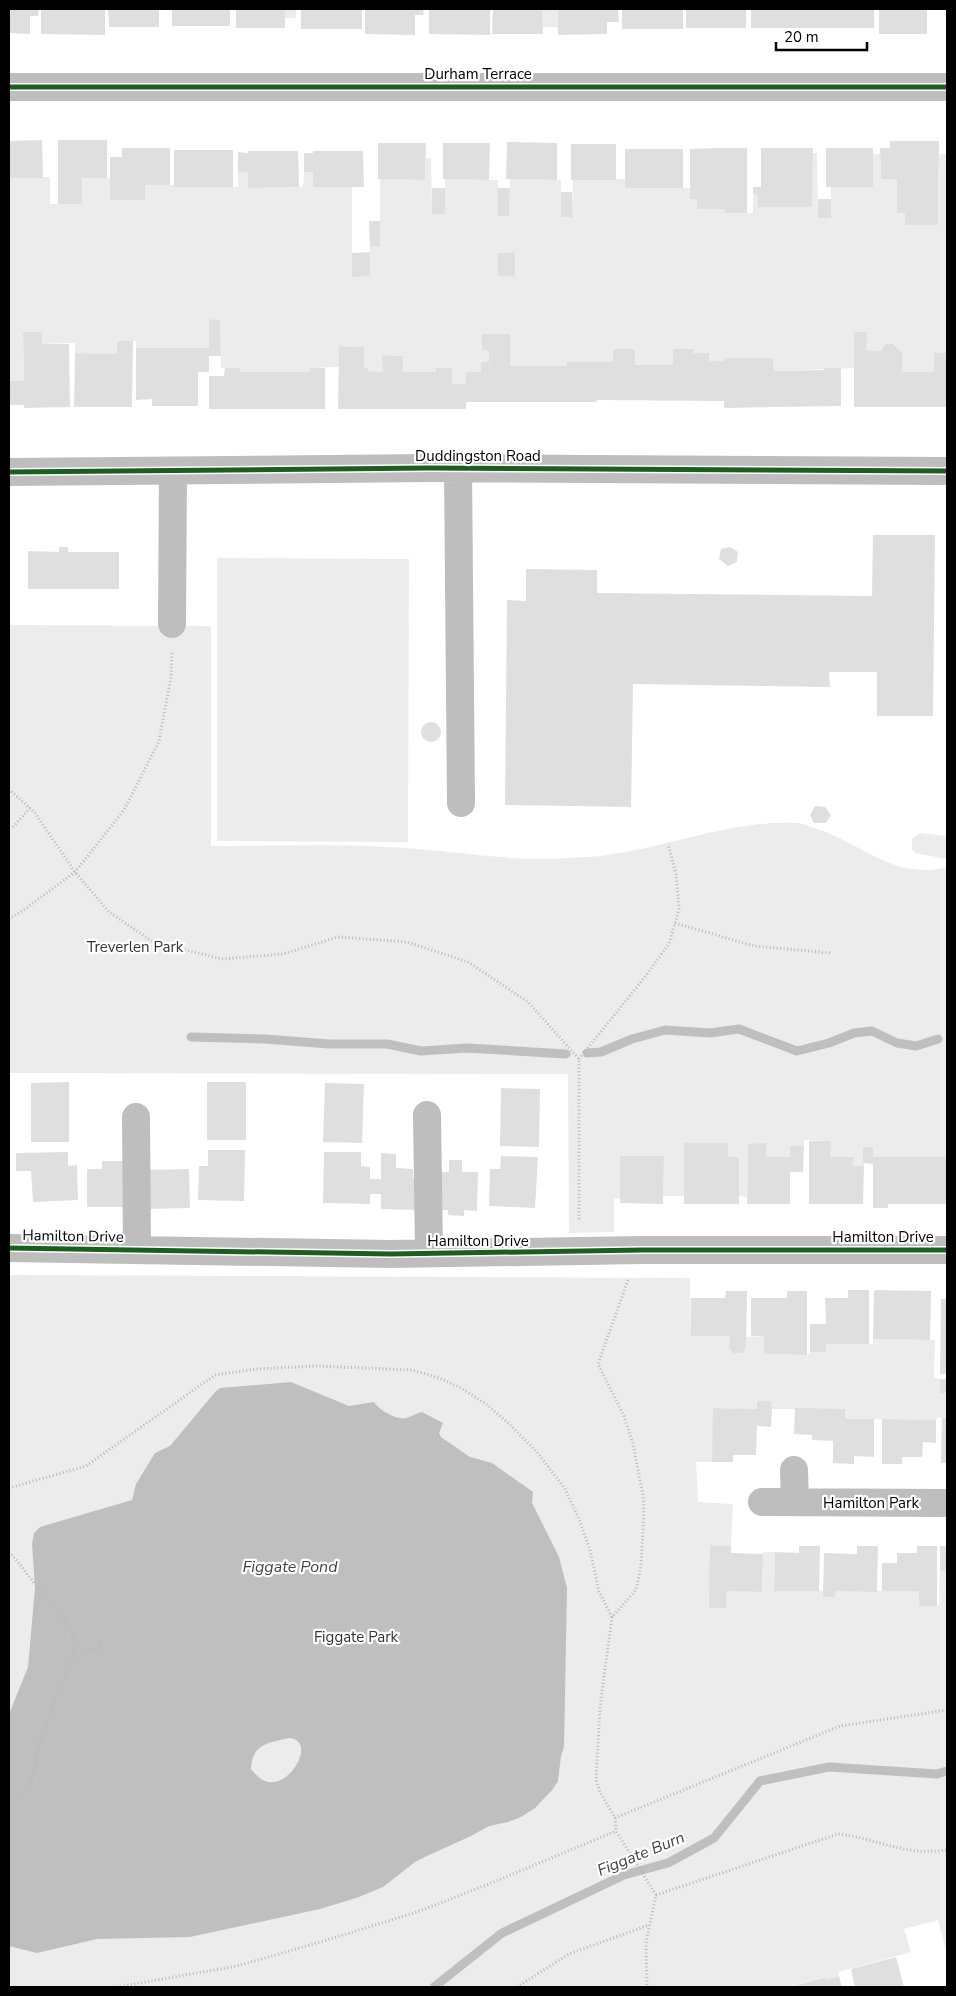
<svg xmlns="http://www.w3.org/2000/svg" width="956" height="1996" font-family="'Nunito Sans',sans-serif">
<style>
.green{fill:#ececec;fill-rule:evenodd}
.water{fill:#bfbfbf;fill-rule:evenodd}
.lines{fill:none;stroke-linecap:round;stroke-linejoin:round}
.stream{stroke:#bfbfbf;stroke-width:9}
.building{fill:#dfdfdf}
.path{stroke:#b9b9b9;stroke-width:3;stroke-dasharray:1 2.5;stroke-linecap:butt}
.minor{stroke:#bebebe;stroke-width:28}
.cycleway-casing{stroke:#fff;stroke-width:8}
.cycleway{stroke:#1b5e20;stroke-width:5}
.labels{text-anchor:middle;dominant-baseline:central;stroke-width:4.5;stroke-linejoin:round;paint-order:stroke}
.street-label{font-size:15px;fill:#000;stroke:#fff}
.park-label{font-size:15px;fill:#333;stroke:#fff}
.water-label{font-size:16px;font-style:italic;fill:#444;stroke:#fff}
</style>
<rect width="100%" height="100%" fill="#fff"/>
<path class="green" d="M285 9H296V18H285Z
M542 9H558V27H542Z
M812 153H817L818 218 831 217V186L873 187V154H880L881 179H897L905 213V224L938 225 939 154H947V353H934V372H902V353L895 344H885L881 351 866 350V332H855L854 368 774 371 773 358H724V361H709L708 353H693V349H673V365H635V349H614L613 362H567V366H510V334H482V350L489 351V362L481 363V372H466V384H452V368H437L436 372H403V356L383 355V372L368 371 364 368V347L339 346V367L310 368V372H240V368H221L220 320 209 319V348H136V341H117V354L75 353V343L42 344V332H23L24 381H9V178L50 177V204H81L82 178H110V200H144L145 185H174V187H238V173L248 172V188L303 187 304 172H313V187H352V276H370V247L380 246V179L425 180 426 158H431L432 214H445V179L498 180V215L509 216 510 179 561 180V217L572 218 573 180 625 179 626 188H690L697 199V208L725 209V213H753V194L757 195 758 207H812ZM515 252V277L498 276V253Z
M217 558 409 559 408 842 217 841Z
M9 625 211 626V846C270 846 329 844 388 847 430 849 471 855 512 858 537 860 563 858 588 857 658 852 725 820 795 823 803 823 810 827 817 829 863 844 896 881 947 867V1157H873V1147H864V1166H853V1157H830V1141L804 1140V1146H790V1157H766V1144H748L747 1197 739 1196V1157H728V1143H685L684 1196H663L664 1156H621L620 1198 614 1199V1232L569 1233 568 1074 9 1073Z
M919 833 947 836V859L915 853 912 849V839Z
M9 1275 690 1278 691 1335 730 1336 729 1348 733 1353H742L746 1348V1337L764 1336V1354L807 1355 810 1354V1352H826V1344H873V1339L935 1340 934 1378 940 1379V1393H947V1418H937L936 1420 845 1419V1409H772L771 1401H757V1409L714 1408 712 1462H696L698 1502 733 1504 731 1546 711 1545 725 1608 726 1591 762 1592 763 1552H775L774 1591H823V1597H835L836 1591H919V1606H939L940 1571H947V1954L938 1920 904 1929 911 1952 838 1972 839 1976 826 1980 825 1977 788 1987H9Z"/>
<path class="water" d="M291 1382 349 1406 374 1402C379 1410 396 1420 406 1418 411 1417 416 1413 422 1412L443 1423 439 1433 441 1437 470 1457 492 1463 533 1492 532 1503 559 1557 567 1588 564 1747 561 1756 558 1781 553 1789 535 1808 521 1817 508 1822 489 1826 471 1836 427 1856 415 1862 383 1887 359 1897 320 1909 190 1937 97 1939 37 1953 9 1946V1714L28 1667 35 1588 32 1544 34 1533 40 1527 132 1500 136 1484 155 1453 170 1446 215 1392 220 1388ZM289 1738C319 1740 287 1794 263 1780 258 1778 255 1773 251 1769 252 1744 268 1743 289 1738Z"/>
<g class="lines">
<path class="stream" d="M191 1037 265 1039 329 1044H387L421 1051 467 1048 566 1054
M587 1053 601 1052 632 1039 665 1030 710 1033 739 1029 797 1051 829 1043 854 1033 872 1031 897 1043 916 1046 938 1039
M434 1987 502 1933 624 1875 668 1863 714 1838 760 1781 829 1767 937 1774 947 1771"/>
</g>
<path class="building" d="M9 9H39L38 16H30V34L9 33Z
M41 9 105 10V35L41 34Z
M108 9H159V27H109Z
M172 9H230V26H172Z
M236 9H285V28H236Z
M301 9H362V29H301Z
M365 9H424L423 15H415V35L365 34Z
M429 9H490V35L429 34Z
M493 9H542L543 34H492Z
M558 9H618L619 22H607V34L558 35Z
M622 9H683V29H622Z
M686 9H746V28H686Z
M751 9H874V28H751Z
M879 9H927V34H879Z
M42 140 43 178H9V141Z
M58 140H107V178H82V204H58Z
M890 141H939L938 225H905V213H897V179H881L880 148H890Z
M507 142 557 143V180L506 179Z
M378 143H426L425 180 378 179Z
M443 143H490L489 180 443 179Z
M571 144H616V180H571Z
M122 148H170V185H145V200H110V157H122Z
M720 148H747V213H725V209H697V199H690V149Z
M761 148H813L812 207H758L757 195 753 194V187H761Z
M826 148H873V187H826Z
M625 149H683V188H625Z
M174 150H233V187H174Z
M248 151H298L299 187 248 188V172L238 173V152L248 153Z
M313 151H363L364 187H313V172H304V153H313Z
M432 188H445V214H432Z
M498 188H510L509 216H498Z
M561 192H572L573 218 561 217Z
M818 199H831V218H818Z
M369 221H380V246L370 247Z
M370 252V276L352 277V253Z
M515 252V277L498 276V253Z
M209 319 220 320 221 356H209V372H198V406H152V399L136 400V348H209Z
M23 332H42V344H69L70 407 24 408V405H9V381H24Z
M854 332H867L866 350 881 351 885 344H894L902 353V372H934V353H947V407H854Z
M482 334H510V366H567V362H613V349H635V365H673V349H693V353H709V361H724V358H773L774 371 824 370V368H841V406L724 408V401L597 400 596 402H466V409H338L339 346 364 347V368H368V371L383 372 382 355 403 356V372H436V368H452V384H466V372H481V362H489V351L482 350Z
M117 341H133L132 407H74L75 353 117 354Z
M225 368H240V372H310V368H325V409H209V376H224Z
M873 535H935L933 716H877V672H829L830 687 633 684 631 807 505 805 507 600 526 601V569L597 570V593L872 596Z
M59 547H68V552H119V589H28V551L59 552Z
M730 547 738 552 737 562 728 566 719 559 721 549Z
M421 732a10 10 0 1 1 20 0a10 10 0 1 1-20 0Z
M815 806 825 807 831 815 826 823H814L810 815Z
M69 1082V1142H31V1083Z
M207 1082H246V1140H207Z
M325 1083 364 1084 362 1143 323 1142Z
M501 1088 540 1089 539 1147 500 1146Z
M809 1141H831L830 1157H853V1166H864L863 1204H809Z
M684 1143H728V1157H739V1204H684Z
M766 1143V1157H790V1146H804L803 1172H790V1204H747L748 1144Z
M863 1147H873V1157H947V1204H888V1208H873V1164L863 1163Z
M208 1150H245L244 1201 198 1200 199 1166H208Z
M68 1152V1166L77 1165 78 1200 33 1202 31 1171H16V1153Z
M324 1152H361V1166L370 1167V1179H381V1153L396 1154V1168L413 1169V1178H422V1210L381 1209V1194H370V1204L323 1203Z
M501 1156 538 1157 535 1208 489 1206 490 1169H500Z
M620 1156H664L663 1204 620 1203Z
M449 1160H462V1172H478L477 1211 464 1210V1216L448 1215V1210H434L435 1172H449Z
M102 1161H128V1207H87V1169H102Z
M189 1169 190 1208 146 1209 145 1170Z
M848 1290H869V1344H826V1352H810V1324H826L825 1298H848Z
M874 1290 931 1291 930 1340 873 1339Z
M726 1291H747L746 1348 742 1353H733L729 1348 730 1336H691V1298H725Z
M787 1291H807V1355L764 1354V1336H751V1298H787Z
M941 1299H947V1374H940Z
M940 1379H947V1393H940Z
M757 1401H771L772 1409 771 1427 757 1426 756 1455H733V1462H712L713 1408 757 1409Z
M795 1408 845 1409V1419H874V1457L854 1456V1464L833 1463V1441L812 1440V1435L794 1434Z
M942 1418H947V1463H941Z
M882 1419 936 1420V1443L923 1442 922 1457H902V1464H882Z
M710 1545 731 1546V1553L763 1554 762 1592 726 1591V1608H709Z
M799 1546H820L819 1591H774L775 1552 799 1553Z
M857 1546H878L877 1592 836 1591 835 1597H823L824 1553 857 1554Z
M917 1546H937V1606H919V1591H882V1563H897V1553H917Z
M940 1546H947V1571H940Z
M896 1957 904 1987H855L851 1969Z
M839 1976 842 1987H790L826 1977V1980Z"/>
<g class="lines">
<path class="path" d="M9 789 35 813 75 872 109 912 153 942 222 959 283 954 338 937 407 942 468 962 528 1002 579 1059V1221
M13 827 30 808
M9 919 25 909 75 872 124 810 159 741 171 677 172 653
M675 923 754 946 831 953
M579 1059 644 978 669 944 679 909 676 874 668 844
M628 1280 598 1364 624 1416 633 1444 643 1495 644 1511 641 1566 636 1590 612 1617 600 1707 596 1780 600 1792 615 1818 616 1831 656 1895 646 1943 647 1987
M9 1488 86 1466 215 1375 256 1369 317 1366 412 1370 439 1378 461 1388 486 1404 507 1422 537 1452 565 1489 579 1519 590 1550 599 1592 612 1617
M9 1552C19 1562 26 1573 35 1584 49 1601 70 1618 74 1640 77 1662 62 1682 54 1701 49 1715 43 1730 39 1745 35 1758 36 1772 29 1785 24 1794 16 1801 9 1808
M99 1642 100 1649
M74 1649H100V1654
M615 1818 840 1726 947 1710
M656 1895 838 1834C860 1836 879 1844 900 1848 915 1852 932 1852 947 1850
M117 1987 237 1966 327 1940 417 1912 489 1884 616 1831
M517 1987 569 1954 649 1925"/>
<path class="minor" d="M9 87H947
M458 468 461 803
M9 472 429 468 947 471
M172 624 173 471
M427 1115 429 1253
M136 1117 137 1250
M9 1248 391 1254 642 1250H947
M794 1470 795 1502
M762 1502 947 1503"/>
<defs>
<path id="cycleway" d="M9 87H947
M9 472 429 468 947 471
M9 1248 391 1254 642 1250H947"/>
</defs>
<use href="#cycleway" class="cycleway-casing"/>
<use href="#cycleway" class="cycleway"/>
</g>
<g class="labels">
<g class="street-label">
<text x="478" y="74">Durham Terrace</text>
<text x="478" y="456">Duddingston Road</text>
<text transform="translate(73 1236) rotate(1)">Hamilton Drive</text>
<text x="883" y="1237">Hamilton Drive</text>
<text x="478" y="1241">Hamilton Drive</text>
<text x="871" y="1503">Hamilton Park</text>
</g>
<g class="park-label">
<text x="135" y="947">Treverlen Park</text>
<text x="356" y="1637">Figgate Park</text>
</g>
<g class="water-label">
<text x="290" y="1567">Figgate Pond</text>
<text transform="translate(641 1854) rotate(-22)">Figgate Burn</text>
</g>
</g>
<rect width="956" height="1996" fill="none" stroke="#000000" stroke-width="20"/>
<path d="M776 42v8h91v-8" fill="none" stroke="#000000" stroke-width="2.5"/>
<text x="784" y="42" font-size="15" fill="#000000" stroke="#ffffff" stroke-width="4" paint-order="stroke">20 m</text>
</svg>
